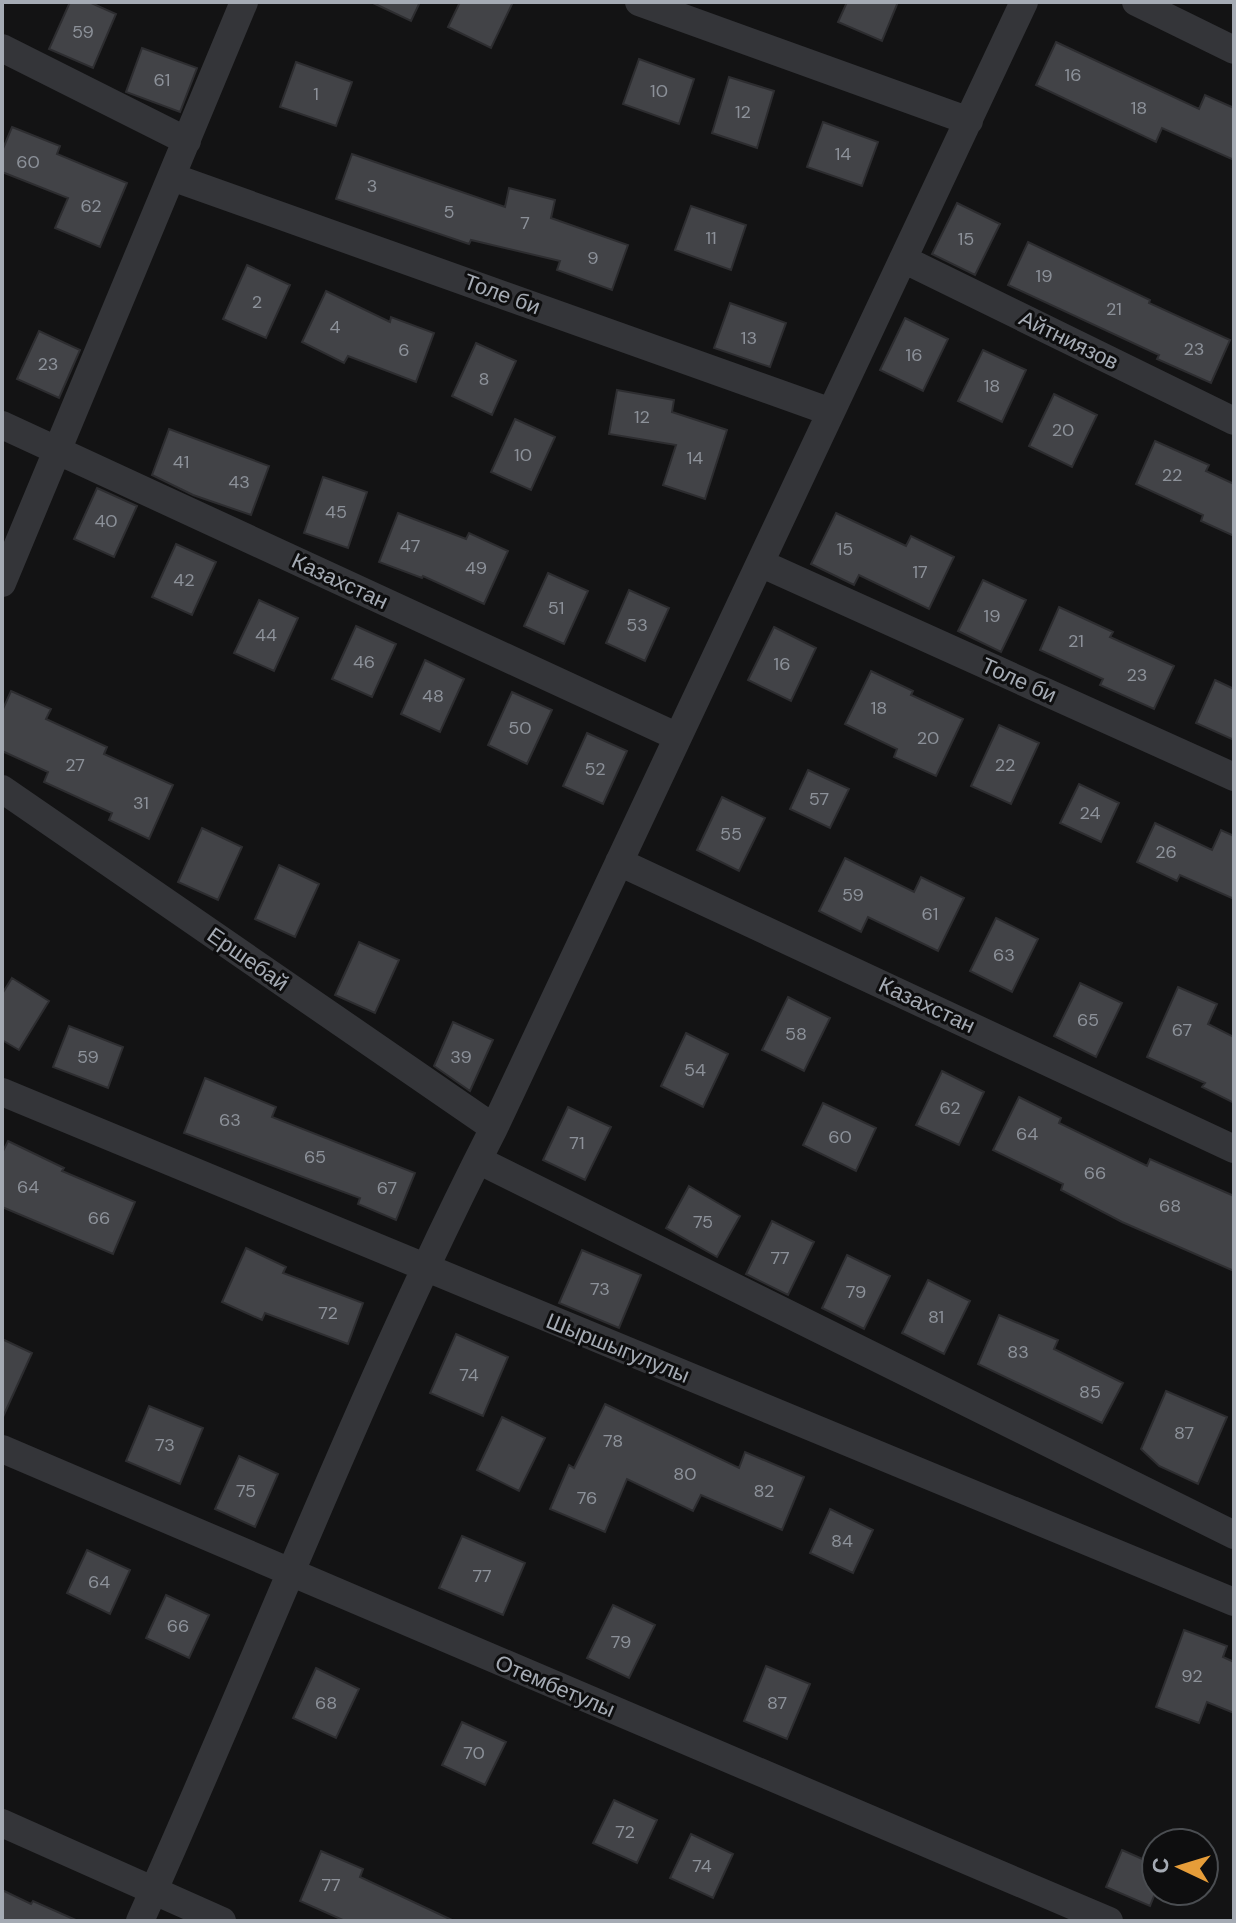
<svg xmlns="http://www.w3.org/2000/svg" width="1236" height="1923" font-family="'DM Sans',sans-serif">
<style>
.building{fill:#424347;stroke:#2d2d30;stroke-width:2}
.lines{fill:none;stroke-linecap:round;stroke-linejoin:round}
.minor{stroke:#343539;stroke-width:28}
.labels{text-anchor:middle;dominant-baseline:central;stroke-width:6;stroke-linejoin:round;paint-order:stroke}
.number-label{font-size:18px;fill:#8c9199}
.street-label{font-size:22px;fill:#a5abb4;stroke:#0e0e0f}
</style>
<rect width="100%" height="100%" fill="#131314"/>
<path class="building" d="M70 2H89L116 14 93 68 49 49Z
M371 2H420L411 21Z
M460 2H513L491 48 448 27Z
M847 2H898L882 41 838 22Z
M1056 42 1199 109 1205 95 1234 108V160L1162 128 1156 142 1036 85Z
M142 48 197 68 180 112 126 92Z
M639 59 694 79 679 124 623 104Z
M296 62 352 82 336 126 280 107Z
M729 77 774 91 757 148 712 133Z
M823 122 878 142 862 186 807 167Z
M12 127 60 146 57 154 127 183 100 247 55 228 68 198 2 172V151Z
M352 154 505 207 509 188 555 200 551 218 628 245 612 290 557 270 560 261 471 240 469 244 336 199Z
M957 203 1000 224 975 275 932 254Z
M691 206 746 225 731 270 675 250Z
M1028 242 1150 300 1149 303 1230 340 1211 383 1157 359 1159 355 1008 285Z
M247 265 290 285 266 338 223 319Z
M326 291 390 322 391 317 434 333 416 382 348 356 344 363 302 342Z
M730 303 786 323 770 367 714 348Z
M905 318 948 339 923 391 880 370Z
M39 331 80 350 59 398 17 379Z
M476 343 516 361 492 415 452 396Z
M983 350 1026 370 1002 422 958 401Z
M617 390 674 400 672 412 727 430 705 499 663 485 676 445 609 434Z
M1054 394 1097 415 1072 467 1029 446Z
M515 419 555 437 531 490 491 472Z
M169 429 269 466 251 515 193 495 152 475Z
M1155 441 1209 465 1206 471 1234 484V536L1201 521 1203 515 1136 484Z
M323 477 367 492 348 548 304 533Z
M97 488 137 506 114 557 74 539Z
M398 513 466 539 469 533 508 551 484 604 423 576 422 578 379 562Z
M836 513 906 546 911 536 954 557 929 609 859 575 854 585 811 564Z
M176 544 216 562 192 615 152 597Z
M548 573 588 591 564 644 524 626Z
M983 580 1026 600 1001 652 958 631Z
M629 590 669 608 645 661 606 643Z
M259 600 298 618 274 671 234 653Z
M1059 607 1113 632 1110 637 1174 666 1154 709 1100 685 1103 679 1040 650Z
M356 626 396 644 372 697 332 679Z
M774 627 816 648 791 701 748 680Z
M425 660 464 679 440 732 401 714Z
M871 671 913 691 911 695 963 719 936 776 894 757 897 749 845 724Z
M1215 680 1234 689V740L1196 723Z
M11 691 51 709 46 719 107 747 104 754 173 785 149 839 109 820 112 813 44 782 48 772 2 751V711Z
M512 692 552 710 527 764 488 745Z
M999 725 1039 743 1011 804 971 786Z
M587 733 627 751 603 804 563 786Z
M808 770 849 789 830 828 790 809Z
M1079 784 1119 803 1101 842 1060 823Z
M722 797 765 818 739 871 697 850Z
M1155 823 1212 850 1221 830 1234 836V899L1180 875 1177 881 1137 862Z
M202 828 242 847 218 900 178 882Z
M845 858 914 892 921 877 964 898 938 951 868 917 861 932 819 911Z
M279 865 319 884 295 937 255 919Z
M996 918 1038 939 1012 992 970 971Z
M359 942 399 960 375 1013 335 995Z
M12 978 49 1001 19 1050 2 1040V994Z
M1080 983 1122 1003 1096 1057 1054 1036Z
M1178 987 1217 1004 1208 1024 1234 1037V1103L1202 1087 1205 1083 1147 1057Z
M788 997 830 1018 804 1071 762 1050Z
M453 1022 493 1040 470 1091 434 1066Z
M69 1026 123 1047 108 1088 53 1067Z
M686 1033 728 1054 703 1107 661 1086Z
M942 1071 984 1092 959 1145 916 1125Z
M205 1078 276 1107 272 1117 415 1173 396 1220 358 1204 360 1198 184 1133Z
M1019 1097 1061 1118 1059 1123 1147 1166 1150 1159 1234 1196V1271L1122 1222 1061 1190 1063 1184 993 1150Z
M823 1103 876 1128 856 1171 803 1145Z
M568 1107 611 1127 585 1180 543 1160Z
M8 1141 64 1168 62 1171 135 1202 113 1254 2 1207V1153Z
M689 1186 740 1216 717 1257 666 1228Z
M772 1221 814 1242 788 1295 746 1274Z
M246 1248 286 1267 283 1273 363 1303 348 1344 265 1313 262 1320 222 1302Z
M582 1250 641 1275 619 1328 559 1303Z
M847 1255 890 1276 864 1329 822 1308Z
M928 1280 970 1301 944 1354 902 1333Z
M999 1315 1058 1340 1054 1349 1123 1383 1102 1423 978 1364Z
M456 1334 508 1357 483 1416 430 1393Z
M2 1339 32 1353 2 1419Z
M1166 1391 1227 1417 1198 1484 1159 1466 1141 1449Z
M605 1404 739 1468 745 1452 804 1477 782 1530 701 1495 693 1511 627 1479 605 1532 550 1509 569 1465 574 1468Z
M149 1406 203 1428 180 1484 126 1461Z
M502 1417 545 1438 519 1491 477 1470Z
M239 1456 278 1474 255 1527 215 1509Z
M830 1509 873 1530 853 1573 810 1553Z
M462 1536 525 1563 503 1615 439 1588Z
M87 1550 130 1570 110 1614 67 1593Z
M166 1595 209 1615 189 1658 146 1638Z
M613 1605 655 1625 629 1678 587 1658Z
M1184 1630 1227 1646 1223 1657 1234 1662V1713L1207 1702 1199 1723 1156 1707Z
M766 1666 810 1684 787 1739 744 1721Z
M316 1668 359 1689 336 1738 293 1718Z
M462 1722 506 1742 485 1785 442 1765Z
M614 1800 657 1820 637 1863 593 1843Z
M691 1834 733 1854 713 1898 670 1878Z
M1122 1850 1156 1865V1891L1150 1906 1106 1887Z
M321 1851 363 1869 360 1877 454 1921H345L300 1901Z
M2 1890 31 1904 33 1901 78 1921H2Z"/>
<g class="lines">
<path class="minor" d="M639 2 969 121
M1136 2 1234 50
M2 48 187 141
M172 177 831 412
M903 259 1234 421
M2 425 678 737
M760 563 1234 777
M2 583 244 2
M2 789 494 1128
M619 862 1234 1149
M2 1092 1234 1602
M478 1160 1234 1535
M2 1449 1109 1921
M2 1823 222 1921
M140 1921C259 1657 362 1386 494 1128L1024 2"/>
</g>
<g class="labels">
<g class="number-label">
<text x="83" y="32">59</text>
<text x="1073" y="75">16</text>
<text x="162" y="80">61</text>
<text x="659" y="91">10</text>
<text x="316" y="94">1</text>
<text x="1139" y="108">18</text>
<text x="743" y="112">12</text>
<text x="843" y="154">14</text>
<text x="28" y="162">60</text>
<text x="372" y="186">3</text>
<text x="91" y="206">62</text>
<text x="449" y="212">5</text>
<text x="525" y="223">7</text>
<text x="711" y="238">11</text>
<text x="966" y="239">15</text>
<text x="593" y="258">9</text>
<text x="1044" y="276">19</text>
<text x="257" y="302">2</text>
<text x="1114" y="309">21</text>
<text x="335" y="327">4</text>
<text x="749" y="338">13</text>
<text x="1194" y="349">23</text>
<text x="404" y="350">6</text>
<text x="914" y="355">16</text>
<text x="48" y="364">23</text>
<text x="484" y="379">8</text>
<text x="992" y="386">18</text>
<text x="642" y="417">12</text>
<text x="1063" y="430">20</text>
<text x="523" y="455">10</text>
<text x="695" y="458">14</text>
<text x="181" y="462">41</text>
<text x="1172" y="475">22</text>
<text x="239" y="482">43</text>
<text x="336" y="512">45</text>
<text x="106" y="521">40</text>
<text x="410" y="546">47</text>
<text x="845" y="549">15</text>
<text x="476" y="568">49</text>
<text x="920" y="572">17</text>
<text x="184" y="580">42</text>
<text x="556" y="608">51</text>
<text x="992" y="616">19</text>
<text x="637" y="625">53</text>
<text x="266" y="635">44</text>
<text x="1076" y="641">21</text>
<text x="364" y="662">46</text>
<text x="782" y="664">16</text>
<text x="1137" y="675">23</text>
<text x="433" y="696">48</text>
<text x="879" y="708">18</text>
<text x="520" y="728">50</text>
<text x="928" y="738">20</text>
<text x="75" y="765">27</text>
<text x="1005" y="765">22</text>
<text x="595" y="769">52</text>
<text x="819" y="799">57</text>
<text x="141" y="803">31</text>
<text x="1090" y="813">24</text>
<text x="731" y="834">55</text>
<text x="1166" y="852">26</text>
<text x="853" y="895">59</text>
<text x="930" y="914">61</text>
<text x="1004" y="955">63</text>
<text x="1088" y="1020">65</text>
<text x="1182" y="1030">67</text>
<text x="796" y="1034">58</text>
<text x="88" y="1057">59</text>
<text x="461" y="1057">39</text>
<text x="695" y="1070">54</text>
<text x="950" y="1108">62</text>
<text x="230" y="1120">63</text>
<text x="1027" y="1134">64</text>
<text x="840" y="1137">60</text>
<text x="577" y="1143">71</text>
<text x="315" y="1157">65</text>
<text x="1095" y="1173">66</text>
<text x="28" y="1187">64</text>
<text x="387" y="1188">67</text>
<text x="1170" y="1206">68</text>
<text x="99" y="1218">66</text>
<text x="703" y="1222">75</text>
<text x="780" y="1258">77</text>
<text x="600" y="1289">73</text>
<text x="856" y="1292">79</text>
<text x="328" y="1313">72</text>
<text x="936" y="1317">81</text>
<text x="1018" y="1352">83</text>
<text x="469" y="1375">74</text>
<text x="1090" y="1392">85</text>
<text x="1184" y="1433">87</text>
<text x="613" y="1441">78</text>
<text x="165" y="1445">73</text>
<text x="685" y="1474">80</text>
<text x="246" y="1491">75</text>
<text x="764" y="1491">82</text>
<text x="587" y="1498">76</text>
<text x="842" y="1541">84</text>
<text x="482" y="1576">77</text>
<text x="99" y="1582">64</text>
<text x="178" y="1626">66</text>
<text x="621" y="1642">79</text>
<text x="1192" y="1676">92</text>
<text x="326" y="1703">68</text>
<text x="777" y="1703">87</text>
<text x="474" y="1753">70</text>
<text x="625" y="1832">72</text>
<text x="702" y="1866">74</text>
<text x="331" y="1885">77</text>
</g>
<g class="street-label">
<text transform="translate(502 294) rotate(20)">Толе би</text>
<text transform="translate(1069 340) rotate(26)">Айтниязов</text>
<text transform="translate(340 581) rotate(25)">Казахстан</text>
<text transform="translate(1019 680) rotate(24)">Толе би</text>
<text transform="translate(248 959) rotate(35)">Ершебай</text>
<text transform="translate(927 1005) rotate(25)">Казахстан</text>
<text transform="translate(618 1348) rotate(22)">Шыршыгулулы</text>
<text transform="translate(555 1686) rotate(23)">Отембетулы</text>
</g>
</g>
<rect width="1236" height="1923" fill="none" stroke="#a5abb4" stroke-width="8"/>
<g transform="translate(1180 1867) rotate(274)"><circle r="38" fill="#0e0e0f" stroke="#4a4d51" stroke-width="2"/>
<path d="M0-6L14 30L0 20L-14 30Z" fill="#e69d39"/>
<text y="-12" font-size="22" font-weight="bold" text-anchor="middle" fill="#a5abb4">С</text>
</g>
</svg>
